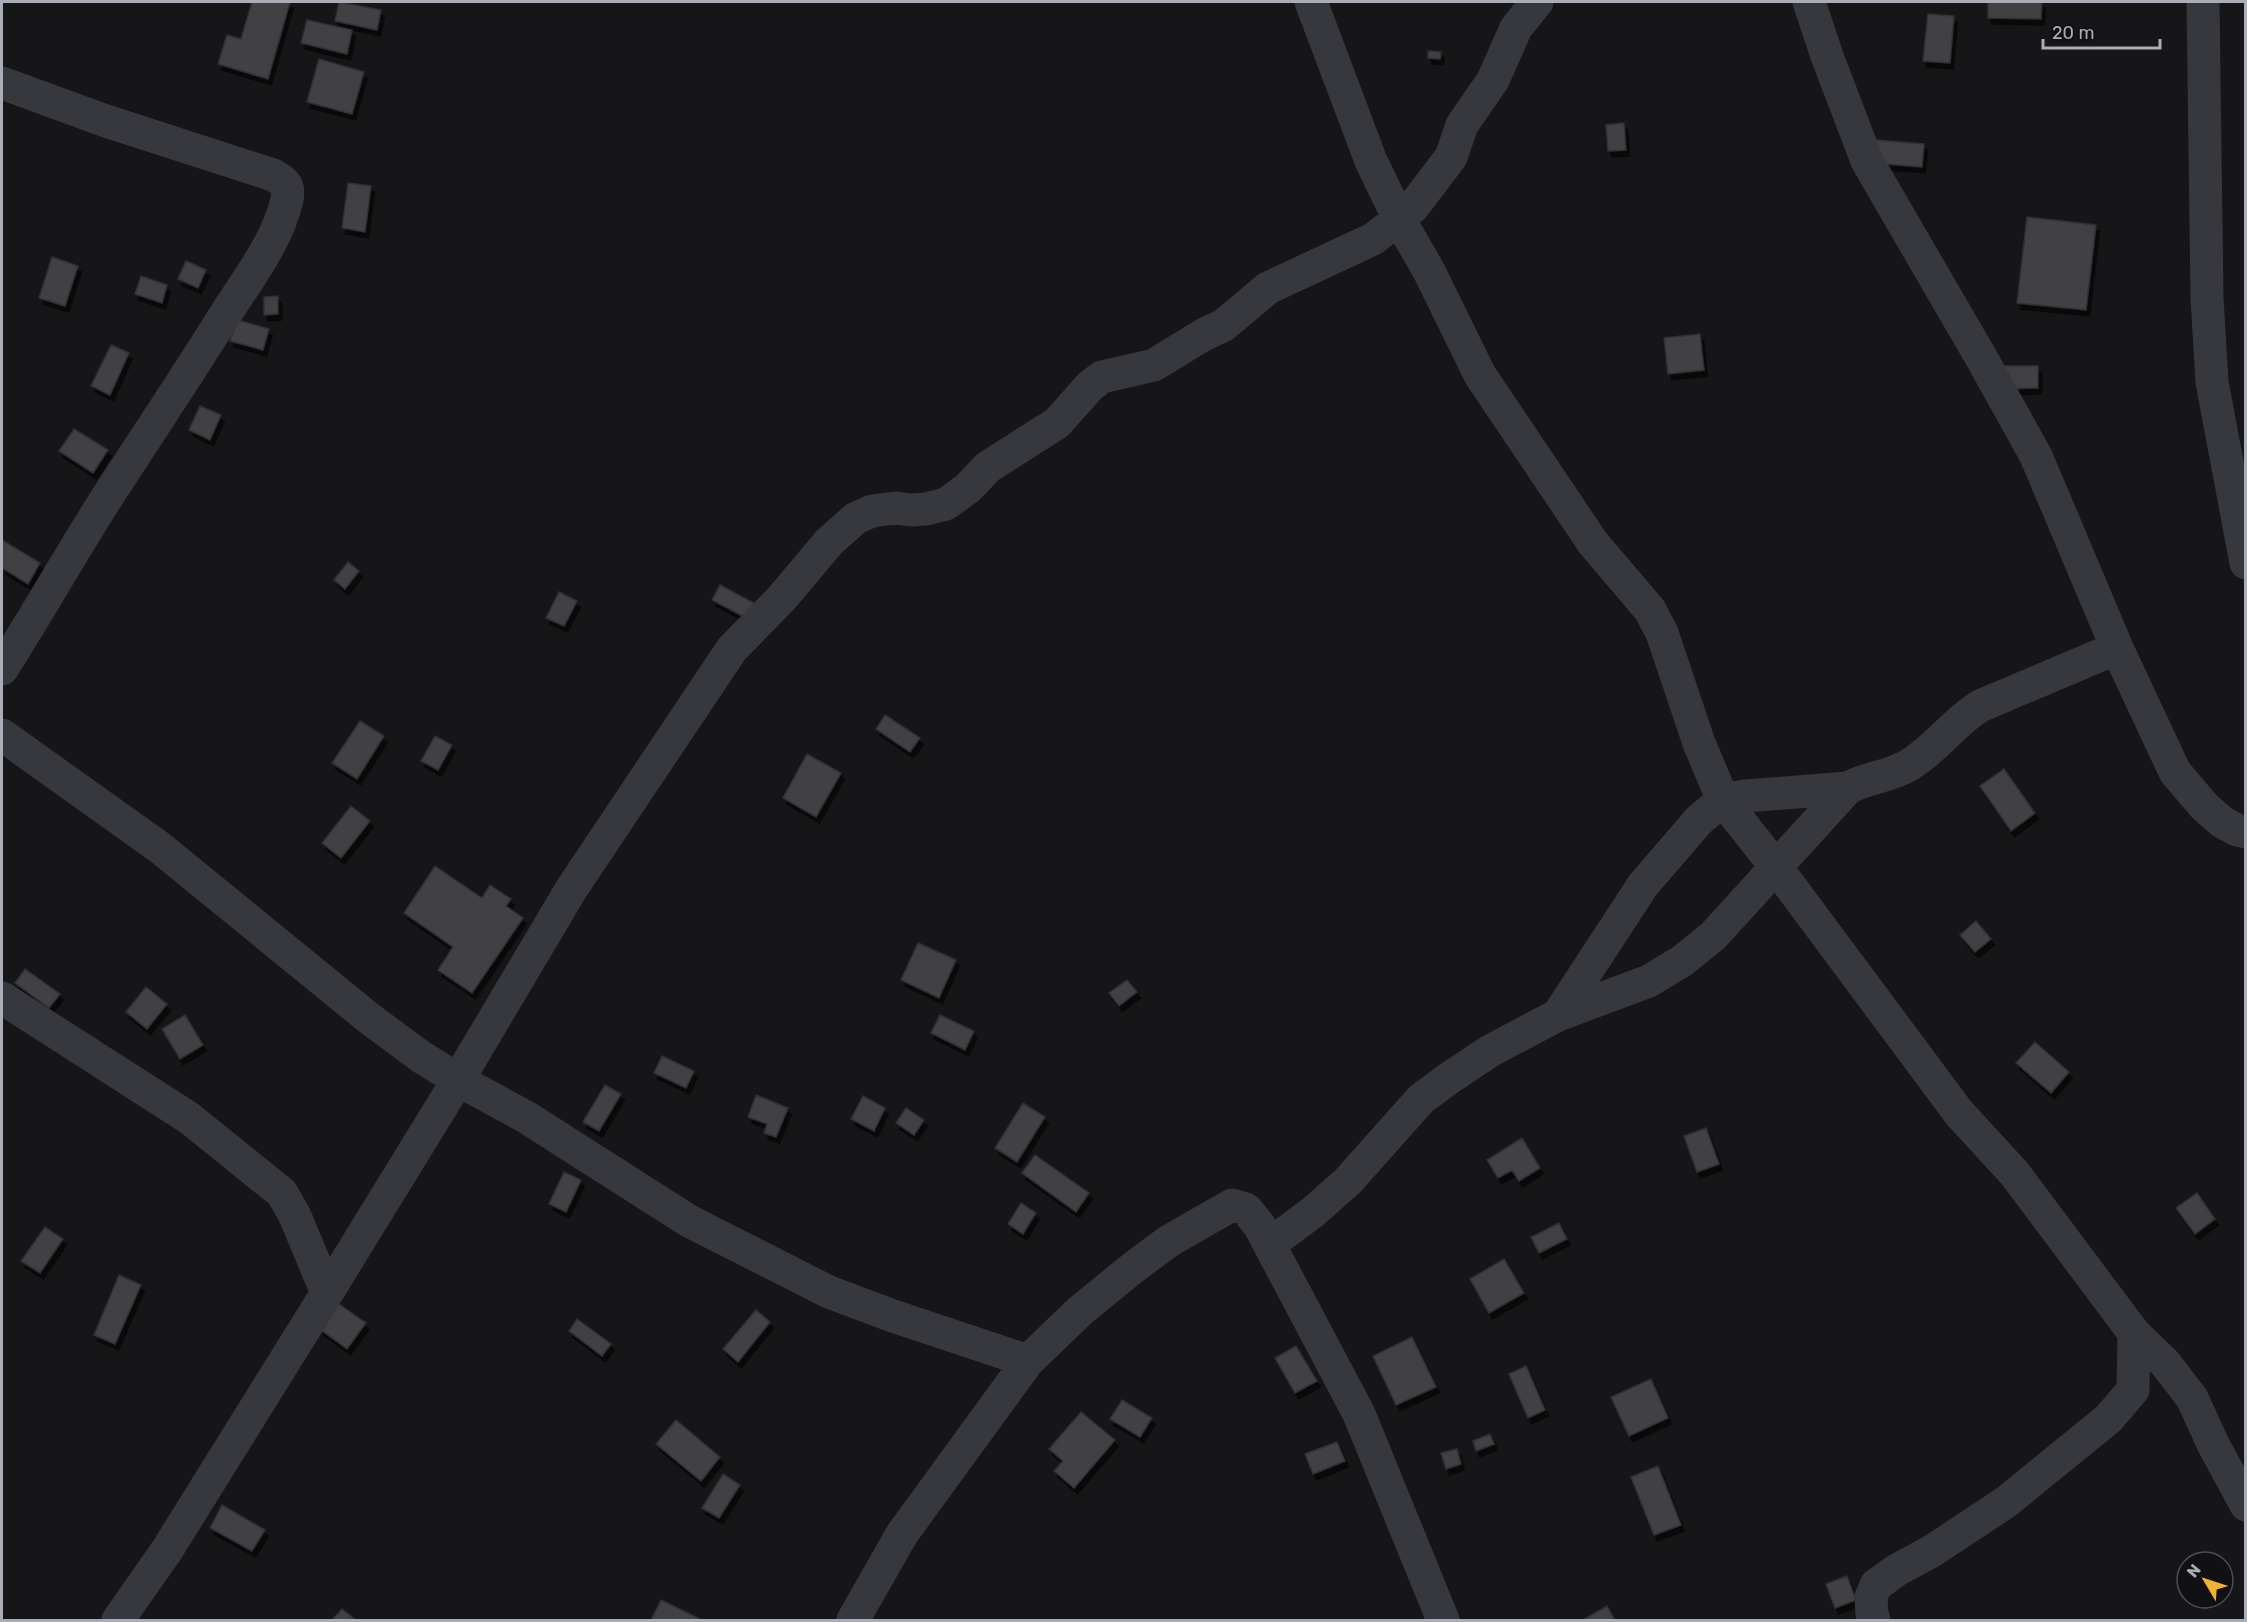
<svg xmlns="http://www.w3.org/2000/svg" width="2247" height="1622" font-family="Rubik,sans-serif">
<style>
.building{fill:#404145;stroke:#303034;stroke-width:1.5;filter:url(#shadow)}
.lines{fill:none;stroke-linecap:round;stroke-linejoin:round}
.minor{stroke:#37383d;stroke-width:33}
</style>
<defs>
<filter id="shadow"><feDropShadow dx="3.5" dy="6" stdDeviation="0" flood-color="#0009"/></filter>
</defs>
<rect width="100%" height="100%" fill="#161618"/>
<path class="building" d="M252 2H290L268 79 218 64 227 35 241 39Z
M339 2 381 10 377 30 335 21Z
M1988 2H2042L2041 19 1988 18Z
M1928 14 1954 16 1950 63 1923 61Z
M307 20 352 30 347 54 301 43Z
M1428 51 1441 52 1440 59 1428 58Z
M319 59 364 72 352 114 307 102Z
M1624 123 1626 150 1608 151 1606 125Z
M1876 140 1924 144 1922 167 1873 163Z
M348 183 371 186 365 232 342 228Z
M2027 217 2096 225 2086 310 2017 303Z
M52 257 78 266 65 306 39 298Z
M186 261 206 270 198 288 178 279Z
M141 276 167 285 162 303 135 294Z
M278 296V314L264 315V297Z
M237 320 269 329 263 350 230 341Z
M1700 334 1704 370 1668 374 1664 338Z
M111 345 129 353 110 395 91 386Z
M2004 366H2038V388L2004 389Z
M200 406 221 415 210 440 189 430Z
M74 429 108 450 93 473 59 451Z
M2 540 40 563 28 584 2 568Z
M348 562 359 571 345 589 334 580Z
M720 585 754 603 746 618 712 600Z
M559 592 577 601 564 626 546 618Z
M885 715 920 738 910 752 876 729Z
M360 721 384 736 357 779 332 763Z
M435 736 452 745 438 770 421 761Z
M807 754 841 773 816 817 783 798Z
M2004 769 2035 813 2011 831 1980 786Z
M351 806 370 821 341 858 322 843Z
M435 866 482 898 490 885 511 899 506 906 523 918 472 993 438 970 453 947 404 913Z
M1976 921 1991 939 1975 952 1960 935Z
M918 943 956 960 939 998 901 980Z
M25 969 60 994 49 1008 15 983Z
M1127 980 1137 992 1119 1006 1109 993Z
M146 987 167 1004 147 1029 126 1012Z
M185 1015 203 1045 180 1059 162 1029Z
M940 1015 974 1031 965 1050 931 1033Z
M2035 1042 2069 1072 2051 1093 2016 1063Z
M662 1056 694 1071 686 1088 654 1073Z
M605 1085 621 1094 599 1131 583 1122Z
M756 1095 788 1108 776 1137 764 1133 767 1124 748 1117Z
M863 1096 885 1108 874 1131 851 1119Z
M1023 1103 1045 1117 1017 1162 995 1148Z
M906 1108 924 1120 914 1135 896 1123Z
M1706 1128 1719 1164 1697 1172 1684 1136Z
M1522 1138 1540 1168 1519 1181 1512 1170 1498 1178 1487 1160Z
M1035 1155 1089 1193 1076 1212 1022 1173Z
M564 1172 581 1180 566 1212 549 1204Z
M2197 1193 2215 1219 2195 1234 2176 1208Z
M1021 1203 1036 1213 1023 1234 1008 1224Z
M1559 1223 1567 1239 1539 1253 1531 1237Z
M45 1227 63 1239 40 1273 21 1261Z
M1504 1259 1524 1293 1489 1313 1470 1279Z
M119 1275 141 1285 115 1344 94 1335Z
M339 1304 366 1323 347 1349 320 1329Z
M756 1310 770 1322 738 1362 723 1349Z
M577 1319 611 1344 602 1356 569 1331Z
M1412 1337 1436 1387 1396 1405 1373 1356Z
M1296 1346 1317 1381 1295 1393 1275 1358Z
M1526 1366 1545 1410 1528 1418 1509 1374Z
M1651 1379 1668 1418 1629 1436 1611 1397Z
M1122 1400 1152 1418 1140 1437 1110 1419Z
M1081 1412 1115 1440 1074 1488 1054 1471 1063 1461 1049 1449Z
M676 1420 720 1457 701 1481 656 1444Z
M1490 1434 1494 1444 1476 1451 1473 1441Z
M1337 1442 1345 1461 1313 1474 1305 1454Z
M1457 1449 1461 1464 1446 1469 1441 1453Z
M1658 1466 1681 1525 1654 1535 1631 1477Z
M723 1474 740 1485 719 1518 702 1508Z
M222 1505 265 1530 252 1551 210 1528Z
M1847 1576 1856 1600 1835 1608 1826 1584Z
M661 1600 702 1620H651Z
M1607 1606 1615 1620H1583Z
M342 1609 356 1620H332Z"/>
<g class="lines">
<path class="minor" d="M1311 2 1371 161 1399 219 1429 271 1480 375 1593 543 1650 610 1662 633 1699 743 1723 800 1776 867 1959 1113 2015 1174 2134 1333 2165 1363 2192 1398 2213 1444 2246 1505
M1809 2 1827 56 1867 161 1982 359 2036 456 2117 648 2175 772 2204 806 2222 822 2237 830 2246 832
M2203 2 2207 298 2212 382 2246 563
M2 83 103 120 273 175C284 181 290 185 287 199 278 243 241 288 218 326 181 385 142 443 104 502 69 557 37 614 2 669
M2 735 159 847 370 1019 420 1056 458 1080 526 1117 689 1221 829 1292 893 1316 1028 1361
M2 998 189 1118 282 1193 295 1216 327 1293
M1558 1015 1643 885 1699 820 1723 800 1745 796 1848 788
M1270 1244 1313 1212 1348 1181 1421 1099 1448 1079 1490 1051 1558 1015 1649 981 1682 961 1713 936 1848 788C1867 777 1890 777 1909 765 1936 749 1954 722 1980 706L2117 648
M118 1620 167 1550 327 1293 458 1080 572 888 732 649 781 599 829 542 856 518 872 511 895 508 911 510 926 509 946 504 968 488 988 467 1057 423 1090 386 1102 377 1154 365 1203 335 1224 325 1268 288 1373 239 1399 219 1413 207 1451 157 1462 125 1493 80 1516 28 1537 2
M853 1620 902 1534 1028 1361 1080 1311 1134 1267 1169 1241 1232 1205 1246 1209 1259 1225 1359 1414 1443 1620
M1874 1620 1872 1614 1871 1597 1876 1585 1897 1570 1932 1551 2006 1502 2108 1419 2133 1390 2134 1333"/>
</g>
<rect width="2247" height="1622" fill="none" stroke="#a8adb8" stroke-width="6"/>
<g transform="translate(2205 1580) rotate(309)"><circle r="28" fill="#111113" stroke="#4d4f55" stroke-width="1.5"/>
<path d="M0-4.5L10 22L0 15L-10 22Z" fill="#f2b134"/>
<text y="-9" font-size="16" font-weight="bold" text-anchor="middle" fill="#a8adb8">N</text>
</g>
<path d="M2043 39v9h117v-9" fill="none" stroke="#a8adb8" stroke-width="3"/>
<text x="2052" y="39" font-size="18" fill="#a8adb8" stroke="#111113" stroke-width="4.5" paint-order="stroke">20 m</text>
</svg>
